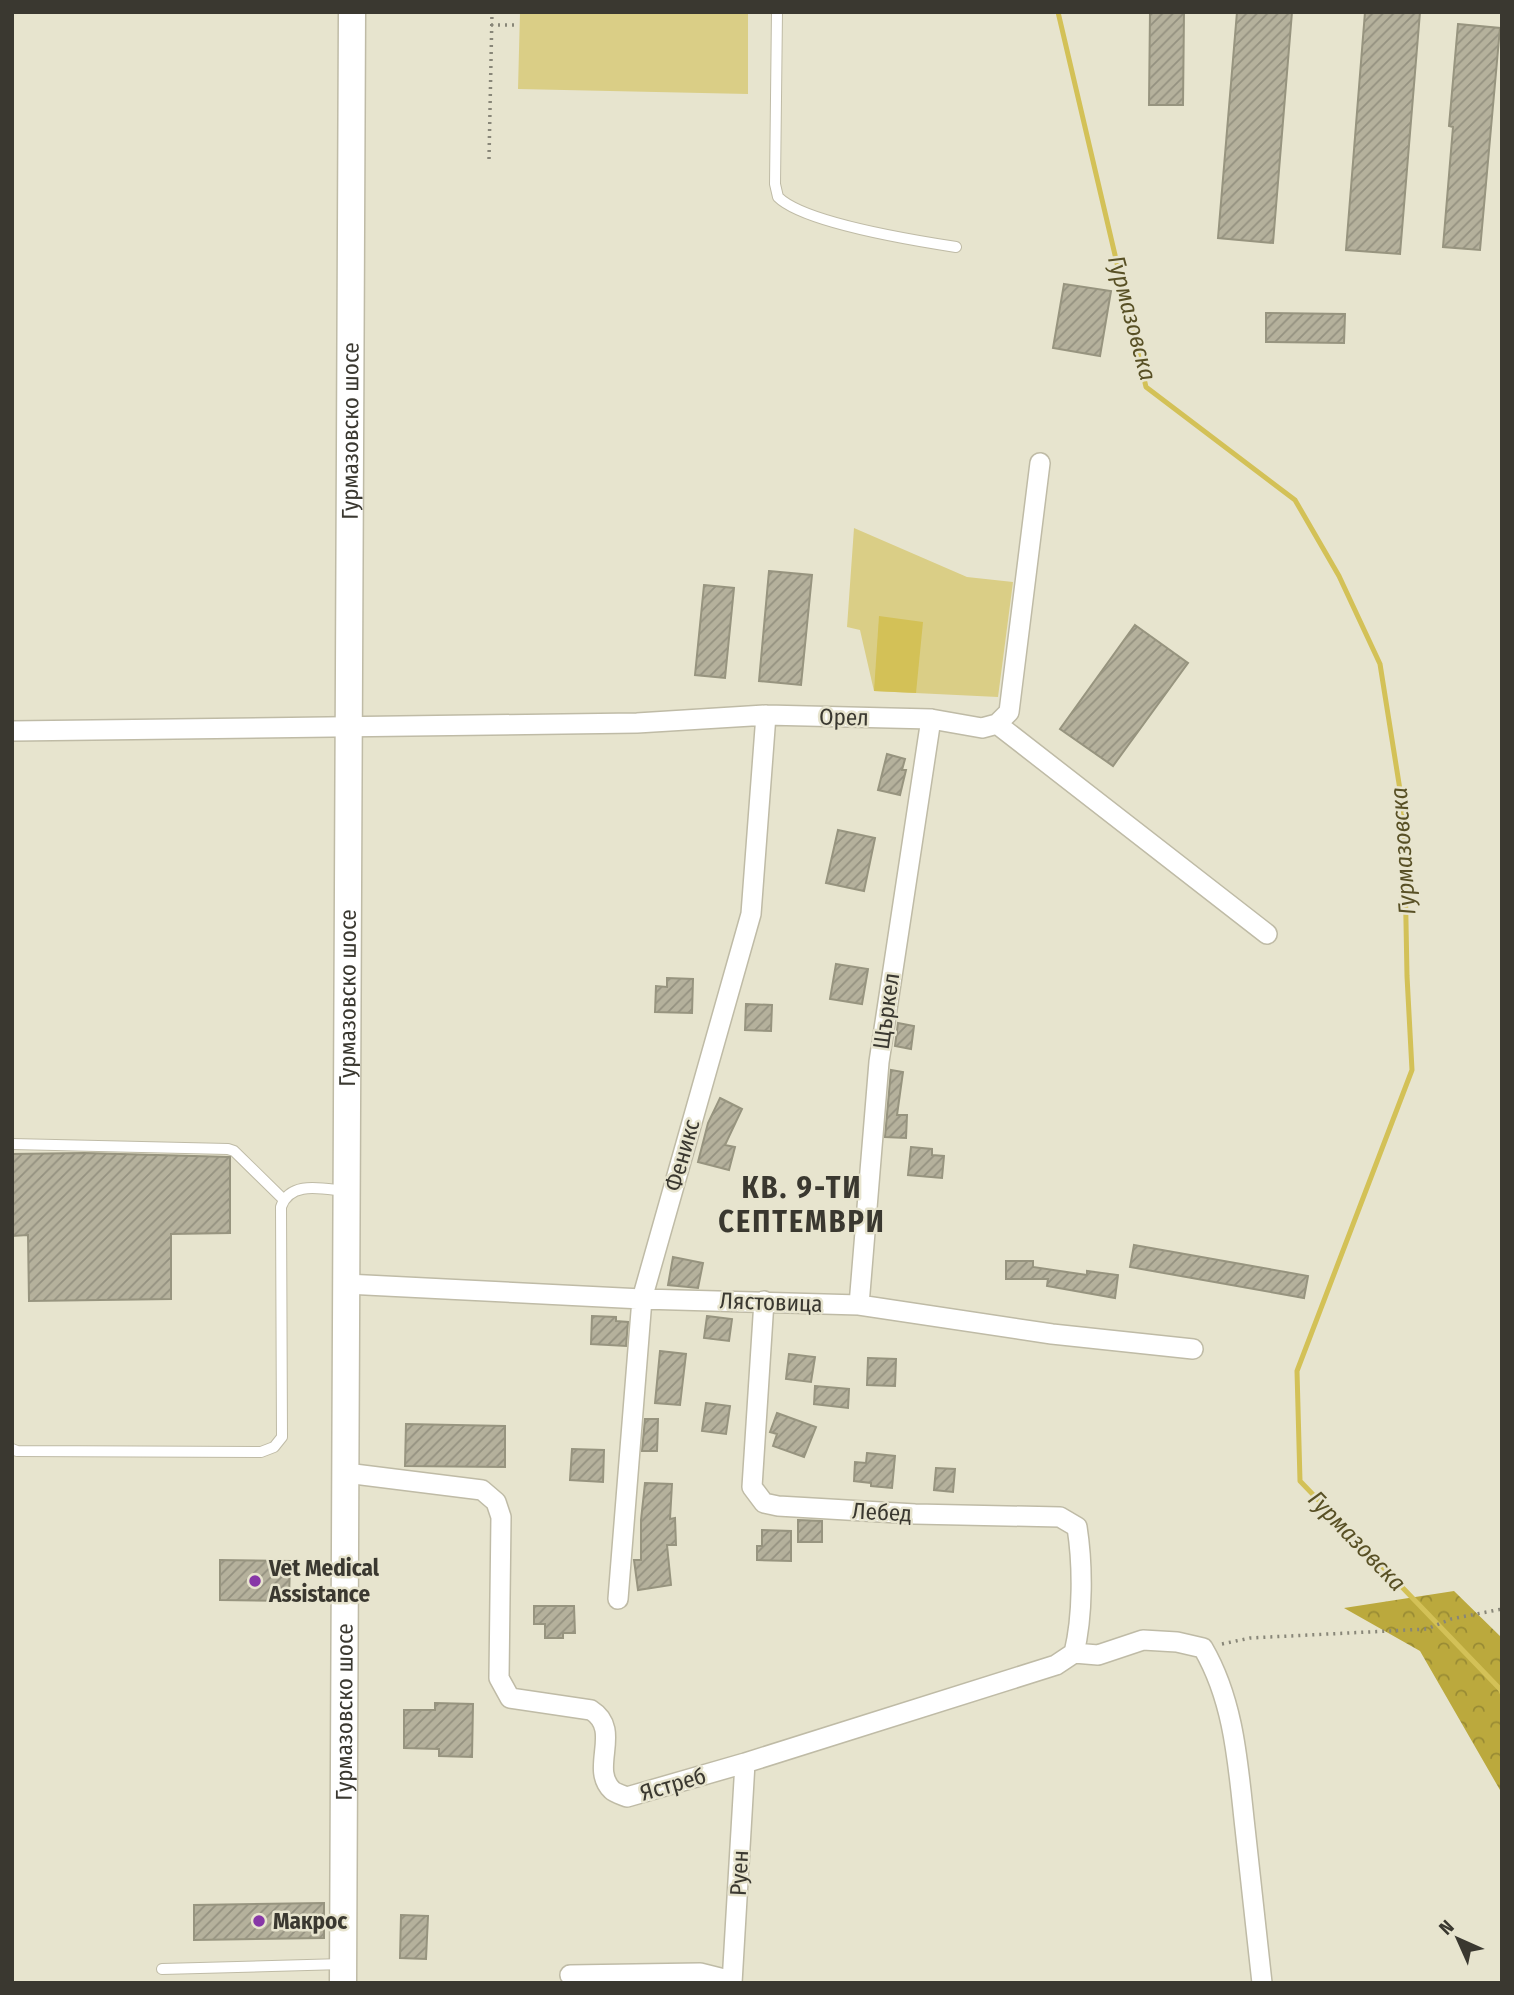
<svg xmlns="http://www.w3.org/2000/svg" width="1514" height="1995" font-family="'Fira Sans Condensed',sans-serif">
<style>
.forest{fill:url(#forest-crowns)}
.garden{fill:#dace86}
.water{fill:#d3c157}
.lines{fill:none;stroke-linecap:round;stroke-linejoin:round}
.stream{stroke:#d3c157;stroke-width:5}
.building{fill:url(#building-hatch);stroke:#97947f;stroke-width:2}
.lane-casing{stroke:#bfbba6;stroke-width:12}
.street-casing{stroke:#bfbba6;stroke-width:22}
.secondary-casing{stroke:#bfbba6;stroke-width:29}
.path{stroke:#888678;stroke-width:3.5;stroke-dasharray:2 5;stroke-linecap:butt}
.lane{stroke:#fff;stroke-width:10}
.street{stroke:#fff;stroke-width:19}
.secondary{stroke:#fff;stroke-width:26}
.poi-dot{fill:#8737a7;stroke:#e7e4ce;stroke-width:2.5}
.labels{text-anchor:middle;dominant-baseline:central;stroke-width:5;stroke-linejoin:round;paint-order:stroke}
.street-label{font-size:23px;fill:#3a3830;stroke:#e7e4ce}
.poi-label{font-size:23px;font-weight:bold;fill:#3a3830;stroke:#e7e4ce;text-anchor:start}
.water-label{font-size:24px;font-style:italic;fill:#585025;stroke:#e7e4ce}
.district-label{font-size:30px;font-weight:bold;letter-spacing:2px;fill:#3a3830;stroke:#e7e4ce}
</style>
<defs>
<pattern id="forest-crowns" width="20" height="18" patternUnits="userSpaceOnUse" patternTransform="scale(1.75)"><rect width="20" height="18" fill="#bba93d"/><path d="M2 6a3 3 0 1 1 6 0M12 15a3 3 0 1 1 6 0" fill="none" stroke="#998b34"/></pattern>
<pattern id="building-hatch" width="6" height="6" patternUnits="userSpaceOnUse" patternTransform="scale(1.75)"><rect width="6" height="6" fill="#b5b19c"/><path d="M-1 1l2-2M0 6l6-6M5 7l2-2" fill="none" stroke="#949180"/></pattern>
</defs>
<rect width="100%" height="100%" fill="#e7e4ce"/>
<path class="forest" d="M1454 1591 1502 1638V1797L1500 1790 1420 1651 1344 1608Z"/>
<path class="garden" d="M520 12H748V94L518 89Z
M854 528 967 577 1013 582 998 697 874 691 860 630 847 627Z"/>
<path class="water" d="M879 616 923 622 916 693 874 691Z"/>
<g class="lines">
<path class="stream" d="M1058 12 1146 387 1295 500 1339 576 1380 664 1404 815 1407 976 1412 1070 1297 1371 1300 1481 1500 1689 1502 1693"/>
</g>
<path class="building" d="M1150 12H1184L1183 105H1149Z
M1237 12H1292L1273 243 1218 238Z
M1365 12H1420L1400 254 1346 250Z
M1458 24 1500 28 1480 250 1443 247 1453 127 1449 126Z
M1064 284 1111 291 1100 356 1053 348Z
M1266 313 1345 314 1344 343 1266 342Z
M769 571 812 575 801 685 759 681Z
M704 585 734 588 725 678 695 675Z
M1135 625 1188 663 1113 766 1060 729Z
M887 754 905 759 902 770H906L900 795 878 790Z
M838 830 875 838 864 891 826 883Z
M836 964 868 969 862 1004 830 999Z
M667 978 693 979 692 1013 655 1012 656 986 667 987Z
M746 1004 772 1005 771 1031 745 1030Z
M898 1023 914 1026 911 1049 895 1046Z
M891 1070 903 1072 897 1115H907L906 1138 885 1137Z
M720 1098 742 1109 725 1145 735 1147 729 1170 698 1162 708 1123Z
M911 1147 932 1149V1155L944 1156 942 1178 908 1175Z
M84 1153 230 1157V1233L171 1234V1299L29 1301 28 1235 12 1236V1154Z
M1134 1245 1308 1276 1304 1298 1130 1267Z
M673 1257 703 1263 698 1288 668 1285Z
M1006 1261H1033V1267L1087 1275V1271L1118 1275 1115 1298 1047 1286 1048 1279H1006Z
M592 1316 616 1317V1321L628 1322 626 1346 591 1344Z
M707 1316 732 1319 729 1341 704 1338Z
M660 1351 686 1354 680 1405 655 1403Z
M789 1354 815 1357 811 1382 786 1379Z
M868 1358 896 1359 895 1386 867 1385Z
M815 1386 849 1389 848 1408 814 1404Z
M706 1403 730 1406 726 1434 702 1431Z
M777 1413 816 1427 804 1457 773 1446 777 1434 770 1432Z
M645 1419H658L657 1451H642Z
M406 1424 505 1426V1467L405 1466Z
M572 1449 604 1450 603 1482 570 1480Z
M867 1453 895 1456 892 1488 871 1486V1483L854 1481 855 1462 866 1463Z
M936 1468 955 1469 953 1492 934 1490Z
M645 1483 672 1484 670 1519 675 1518 676 1545H667L671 1585 638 1590 634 1560H641V1520Z
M798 1520 822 1521V1542H798Z
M762 1530 791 1531V1561L757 1560V1546H762Z
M220 1560 290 1561 289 1601 220 1600Z
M534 1606H574L575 1633H563V1638H545V1624H534Z
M435 1703 473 1704 472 1757 439 1756V1749L404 1748V1710H435Z
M324 1903V1938L194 1940V1905Z
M401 1915 428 1916 426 1959 400 1958Z"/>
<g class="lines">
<defs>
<path id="lane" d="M777 12 775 184 778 197C804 223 917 241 956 247
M12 1144 228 1149 234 1151 283 1199
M12 1449 17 1451 261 1452 274 1447 282 1437 281 1207C290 1180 323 1189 345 1191
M162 1969 343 1964"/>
<path id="street" d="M997 724 1009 712 1040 463
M12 731 637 723 766 715 931 719 982 728 997 724 1267 934
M346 1284 642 1299 859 1305 1052 1334 1193 1349
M764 1301 752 1487 764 1503 778 1506 915 1514 1060 1517 1077 1527C1083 1565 1083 1616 1074 1653
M859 1305 879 1062 931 719
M346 1473 482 1490 496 1502 501 1517 499 1678 510 1698 591 1710C623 1730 589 1768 612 1790 615 1793 622 1795 627 1797L745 1763 1056 1665 1074 1653
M618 1599 642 1299 751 914 766 715
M1074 1653 1098 1655 1143 1640 1177 1642 1203 1648C1235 1703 1238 1766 1245 1828 1251 1880 1256 1931 1262 1983
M570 1975 700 1973 732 1981
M732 1983 745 1763"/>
<g id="secondary">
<path id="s1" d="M343 1983 352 12"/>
</g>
</defs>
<use href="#lane" class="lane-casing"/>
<use href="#street" class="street-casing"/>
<use href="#secondary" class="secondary-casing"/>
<path class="path" d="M491 25H514
M489 159 492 12
M1222 1644 1250 1638 1427 1629 1451 1619 1502 1609
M12 1659V1666"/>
<use href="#lane" class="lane"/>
<use href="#street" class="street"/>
<use href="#secondary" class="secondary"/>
</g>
<g class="poi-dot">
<circle cx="255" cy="1581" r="7"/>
<circle cx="259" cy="1921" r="7"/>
</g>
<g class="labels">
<g class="street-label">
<text stroke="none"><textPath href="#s1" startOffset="1552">Гурмазовско шосе</textPath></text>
<text transform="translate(844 717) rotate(1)">Орел</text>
<text stroke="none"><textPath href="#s1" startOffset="985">Гурмазовско шосе</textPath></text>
<text transform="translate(886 1011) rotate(-82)">Щъркел</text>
<text transform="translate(682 1155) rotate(-74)">Феникс</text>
<text transform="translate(771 1302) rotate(2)">Лястовица</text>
<text transform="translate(882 1512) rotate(3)">Лебед</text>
<text stroke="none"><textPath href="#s1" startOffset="271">Гурмазовско шосе</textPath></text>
<text transform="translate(673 1784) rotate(-16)">Ястреб</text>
<text transform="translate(739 1873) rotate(-87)">Руен</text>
</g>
<g class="poi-label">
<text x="269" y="1568">Vet Medical<tspan x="269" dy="26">Assistance</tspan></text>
<text x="273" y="1921">Макрос</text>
</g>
<g class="water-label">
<text transform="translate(1132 318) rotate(75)">Гурмазовска</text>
<text transform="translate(1403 851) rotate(-94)">Гурмазовска</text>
<text transform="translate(1357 1541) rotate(46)">Гурмазовска</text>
</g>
<g class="district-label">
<text x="802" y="1188">КВ. 9-ТИ<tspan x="802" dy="34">СЕПТЕМВРИ</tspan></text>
</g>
</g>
<rect width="1514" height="1995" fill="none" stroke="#3a3830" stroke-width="28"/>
<g transform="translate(1458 1939) rotate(315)" stroke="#e7e4ce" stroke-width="5" paint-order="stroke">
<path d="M0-5L12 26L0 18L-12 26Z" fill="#3a3830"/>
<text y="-10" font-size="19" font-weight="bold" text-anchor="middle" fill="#3a3830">N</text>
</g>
</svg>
